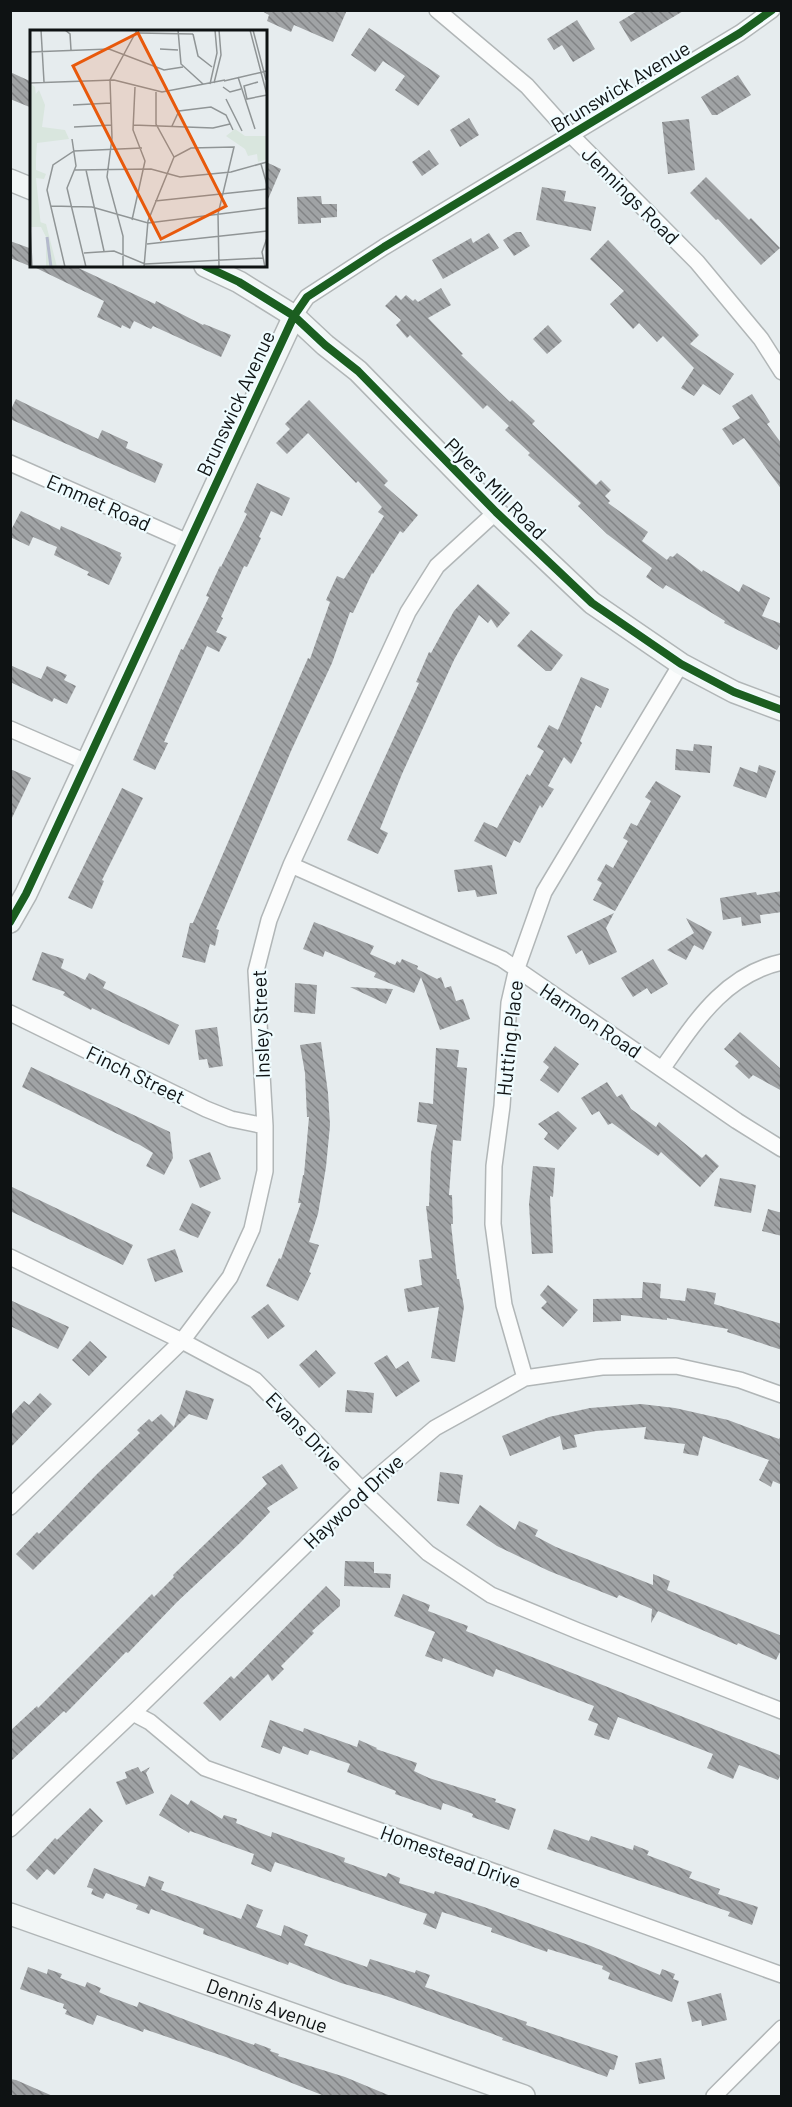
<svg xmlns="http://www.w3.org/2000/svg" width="792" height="2107" font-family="Barlow,sans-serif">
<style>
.building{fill:url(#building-back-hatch)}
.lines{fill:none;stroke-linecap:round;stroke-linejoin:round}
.street-casing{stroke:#b1b6b7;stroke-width:18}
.secondary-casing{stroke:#b1b6b7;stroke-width:24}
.street{stroke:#fbfcfc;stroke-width:15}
.secondary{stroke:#f2f6f6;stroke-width:21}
.cycleway-casing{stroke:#effcff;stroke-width:11}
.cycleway{stroke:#1b5e20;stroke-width:8}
.labels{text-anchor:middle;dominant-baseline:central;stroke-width:4.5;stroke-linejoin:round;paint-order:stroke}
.street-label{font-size:20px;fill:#0e1213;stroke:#effcff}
.inset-river{fill:none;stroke:#b4b9cc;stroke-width:3}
.inset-road{fill:none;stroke:#909596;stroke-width:1.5}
.view{fill:#e8590c;fill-opacity:0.15;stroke:#e8590c;stroke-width:3}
.inset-edge{fill:none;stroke:#0e1213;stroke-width:3}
</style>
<defs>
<pattern id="building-back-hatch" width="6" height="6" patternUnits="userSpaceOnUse" patternTransform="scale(1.5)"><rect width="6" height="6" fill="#a0a3a5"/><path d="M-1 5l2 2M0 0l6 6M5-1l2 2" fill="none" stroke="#818385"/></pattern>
</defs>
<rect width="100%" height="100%" fill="#e6ecee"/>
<path class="building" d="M260 10H347L333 42 294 25 291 32 267 21 269 15Z
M639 10H685L631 42 619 22Z
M577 20 595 49 573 62 562 45 554 50 547 39Z
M369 28 440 76 418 106 395 90 405 76 383 61 375 72 351 55Z
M10 72 32 82V108L10 99Z
M738 75 751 95 717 115H712L701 97Z
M469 118 479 135 460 147 450 130Z
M689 119 695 170 668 174 662 122Z
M429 150 439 164 422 176 412 162Z
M266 162 281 169 266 204Z
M706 177 749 220 751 218 780 248 761 265 718 219 716 220 690 193Z
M542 187 566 191 564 201 596 207 591 231 536 220Z
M321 196 322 204H337V217L321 218V223L298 224 297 197Z
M516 232H521L530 246 514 256 503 240Z
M489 233 499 248 443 279 432 260 471 238 473 243Z
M608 240 699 335 690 344 734 374 720 395 703 384 694 396 681 388 694 368 663 336 657 342 639 323 633 329 610 304 624 291 590 259Z
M10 241 32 249V267L10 258Z
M32 266H74L155 304 156 301 203 325 204 324 231 335 221 357 153 326 151 329 134 321 130 329 122 325 121 328 97 317 104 301Z
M441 288 451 305 428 318 463 354 461 355 510 402 512 400 535 421 532 424 596 485 601 480 611 490 605 496 610 501 608 503 648 532 642 541 667 560 670 556 673 557 677 553 702 572 703 570 739 592 743 584 770 598 762 616 782 624V641L777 650 724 623 725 621 666 585 663 589 646 577 652 568 607 534 578 506 581 503 528 455 530 453 505 430 509 426 487 405 483 409 410 335 407 338 396 325 401 320 385 306 396 295 401 300 406 295 413 301 415 299 418 302Z
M548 325 562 341 547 354 533 339Z
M752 394 770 422 767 424 782 444V490L744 438 733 445 722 429 740 418 732 406Z
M16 399 98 439 102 430 128 442 126 448 163 464 155 483 10 419V411Z
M309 400 388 481 384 485 418 515 403 533 400 531 373 574 372 573 353 613 350 612 332 663 291 751 216 929 219 930 215 946 210 944 205 963 182 957 190 923H193L308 658 310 659 330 602 326 600 337 576 344 579 384 516 378 512 382 507 358 481 356 483 308 433 287 454 276 443 290 429 285 424Z
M257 483 290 498 282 516 271 511 259 537 261 538 247 567 244 566 221 617 223 618 216 632 227 637 219 652 207 646 164 742 168 743 155 770 133 760 181 649 183 650 209 597 206 596 220 566 221 567 247 514 244 512Z
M21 511 60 530 61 526 121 553 120 556 122 557 109 585 87 575 89 572 54 555 57 547 33 537 29 546 10 537V532Z
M478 584 510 613 497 628 491 619 488 623 479 615 454 660 402 774 380 829 388 833 378 854 347 840 419 683 416 682 429 652 431 653 454 611Z
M531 630 563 655 551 671H546L517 646Z
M10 665 41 679 47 666 67 675 64 680 76 686 67 704 54 698 52 702 10 682Z
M581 677 609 689 601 708 596 705 580 741 582 743 571 764 564 757 548 786 554 789 542 808 540 805 520 843 514 840 506 857 474 841 484 822 497 828 527 774 530 776 544 751 537 747 549 725 558 730Z
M694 744 712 746 710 773 675 770 676 749 693 751Z
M759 765 776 771 766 798 733 786 740 767 757 773Z
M10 769 31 778 10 822Z
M656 781 681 796 615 911 593 900 602 883 597 880 606 864 613 868 628 841 623 838 631 823 637 826 651 801 645 797Z
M122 788 143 798 102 880 104 881 92 909 68 898Z
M492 865 497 894 477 897 475 890 458 892 454 870Z
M782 891V912L760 915 761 923 742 926 741 917 723 920 720 898 756 892 757 895Z
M614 913 606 928 617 952 589 965 582 950 576 954 567 936Z
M686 918 712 932 703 950 694 945 686 960 667 950 694 933Z
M314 922 374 946 370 954 395 965 397 961 400 963 402 959 418 966 417 969 437 979 441 977 445 988 451 986 456 1001 463 999 470 1019 440 1030 421 977 414 993 374 977 376 973 325 951 323 957 303 949Z
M42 952 64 959 61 968 85 980 89 973 106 982 103 988 179 1025 169 1045 92 1008 91 1010 63 995 65 992 32 980Z
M653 959 668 984 651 994 647 988 633 997 621 978Z
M295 983 317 985 315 1014 294 1012Z
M350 987 393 989 386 1004Z
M217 1027 223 1066 209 1068 207 1059 199 1060 195 1030Z
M740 1032 782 1070V1091L753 1075 749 1079 735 1066 739 1062 724 1049Z
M321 1042 328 1093 330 1125 326 1167 318 1214 309 1242 319 1245 309 1272 311 1273 298 1301 266 1286 279 1258 281 1259 301 1203H298L303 1175H304L309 1117H307L305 1073 300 1045Z
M555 1046 579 1064 558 1093 540 1080 549 1067 543 1062Z
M436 1048 459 1050 457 1067 467 1068 461 1141 453 1140 449 1195H452L453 1224H451L457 1279H459L464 1307 455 1362 431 1358 439 1307 408 1312 404 1289 422 1285 419 1260 432 1258 426 1206H429L431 1153 437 1125 417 1122 419 1102 433 1104Z
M31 1067 170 1132 173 1158 164 1175 146 1166 153 1153 140 1145 22 1087Z
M607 1082 617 1097 622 1094 631 1109 656 1127 659 1122 702 1158 706 1154 719 1166 700 1187 661 1152 658 1156 612 1123 608 1125 599 1111 592 1115 581 1098Z
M558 1111 577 1128 558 1150 544 1139 548 1133 538 1124Z
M210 1152 221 1179 200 1188 189 1160Z
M533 1166 555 1168 553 1197 550 1196 553 1253 532 1254 529 1204Z
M720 1178 756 1185 751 1213 714 1206Z
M10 1186 133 1245 123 1265 10 1211Z
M192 1203 211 1212 198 1238 179 1230Z
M768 1209 782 1213V1236L762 1231Z
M175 1249 183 1272 155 1282 147 1259Z
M643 1282 661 1284 660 1298 685 1301 687 1288 716 1293 714 1304 782 1324V1350L727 1332 728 1329 667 1318V1320L621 1315V1321L593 1322V1299L642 1298Z
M548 1285 578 1310 563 1327 541 1308 547 1302 540 1295Z
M10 1300 69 1327 58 1349 10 1326Z
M268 1304 285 1326 268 1339 251 1317Z
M90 1341 107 1357 89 1376 72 1360Z
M316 1350 336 1373 319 1388 299 1365Z
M387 1355 396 1369 408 1361 420 1381 396 1397 374 1363Z
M186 1390 214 1399 207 1420 189 1414 33 1570 16 1554 37 1532 39 1534 98 1473 140 1433 137 1430 149 1419 152 1422 161 1414 174 1427Z
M347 1390 374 1393 372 1413 345 1412Z
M40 1393 52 1404 10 1448V1416L24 1401 29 1405Z
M641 1404 675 1408 728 1420 779 1439 782 1434V1485L773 1481 771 1487 759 1480 769 1460 703 1436 698 1456 683 1453 685 1444 644 1439 646 1427 596 1431 574 1435 577 1447 563 1450 560 1436 510 1456 502 1436 549 1417 590 1408Z
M282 1464 298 1488 267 1508 270 1512 240 1543 177 1602 128 1653 126 1652 66 1713 64 1711 10 1762V1731L37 1706 38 1708 152 1594 154 1597 174 1577 173 1575 267 1484 262 1477Z
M440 1472 463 1475 459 1504 437 1501Z
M480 1505 515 1530 519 1521 538 1530 535 1536 556 1547 653 1585V1574L670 1581 667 1590 782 1636V1648L776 1660 738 1643 737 1645 658 1611 651 1623 652 1609 619 1595 617 1598 549 1571 497 1546 466 1525Z
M345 1561 374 1562V1573L391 1574 390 1588 344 1586Z
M326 1586 340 1600V1606L312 1631 314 1633 281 1666 284 1669 272 1681 268 1674 220 1721 203 1703 231 1676 234 1679Z
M403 1594 430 1605 428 1611 468 1626 466 1631 782 1756V1772L778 1780 739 1765 733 1779 707 1768 713 1754 618 1717 609 1740 594 1735 598 1724 588 1720 594 1706 496 1669 493 1677 443 1658 442 1662 425 1656 435 1632 394 1616Z
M270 1720 303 1732 304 1728 357 1747 359 1740 377 1748 376 1749 417 1763 414 1771 429 1778 496 1799 495 1802 516 1809 509 1830 472 1817 473 1814 443 1803 441 1810 395 1794 396 1791 347 1772 350 1764 310 1750 308 1755 283 1746 280 1754 261 1747Z
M138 1767 141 1772 150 1767 146 1773 154 1793 126 1805 116 1782 127 1778 125 1772Z
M171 1794 188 1805 191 1800 222 1819 224 1815 237 1819 236 1823 271 1837 272 1832 345 1858 344 1862 386 1877 388 1873 400 1878 399 1883 434 1894 435 1891 484 1907 591 1946 660 1975 662 1969 675 1974 673 1979 679 1981 672 2002 608 1979 610 1973 602 1969 603 1966 548 1949 547 1952 491 1932 492 1928 442 1912 436 1929 423 1924 427 1914 275 1862 271 1872 251 1864 254 1854 190 1831 189 1833 159 1815Z
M90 1808 103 1821 54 1875 47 1869 37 1880 26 1870 55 1838 57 1840Z
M554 1829 589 1841 591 1836 633 1850 634 1845 649 1851 647 1855 692 1872 689 1878 720 1889 718 1894 758 1907 752 1925 728 1916 730 1912 547 1849Z
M94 1868 145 1887 149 1876 164 1882 161 1890 241 1919 247 1904 263 1910 256 1927 281 1936 284 1925 308 1935 304 1945 367 1967 370 1959 415 1973 416 1970 430 1975 425 1987 527 2022 526 2025 618 2056 614 2070 610 2069 607 2077 502 2040 503 2038 493 2034 386 1996 341 1983 289 1962 288 1965 203 1934 204 1929 151 1909 149 1914 136 1909 138 1905 106 1893 103 1899 91 1894 93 1889 87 1887Z
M28 1967 47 1974 48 1969 62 1974 60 1978 85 1987 87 1982 101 1988 99 1992 105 1995 137 2007 139 2002 212 2030 254 2045 255 2043 271 2049 270 2051 279 2054 278 2056 345 2077 393 2097H327L226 2057 144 2029 143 2032 97 2015 93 2025 65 2014 67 2010 63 2008 64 2004 20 1989Z
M721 1993 727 2020 702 2026 701 2020 692 2022 687 2002Z
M661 2058 665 2079 639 2084 635 2063Z
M10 2079 16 2080 55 2097H10Z"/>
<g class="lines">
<defs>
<path id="street" d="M437 10 527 86 571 135 697 262 761 339 782 372
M294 316 307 297 384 247 740 33 772 10
M10 463 188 542
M10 729 86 762
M291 865 502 959 737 1121 782 1149
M10 1013 206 1109 231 1119 265 1126
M662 1069C694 1024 723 975 782 962
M10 1257 182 1341 255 1380 362 1490 428 1553 491 1595 578 1631 782 1711
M525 1378 504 1305 493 1224 494 1166 502 1106 509 1003 517 968 544 892 681 664
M10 1507 182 1341 230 1277 252 1229 265 1171V1126L256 971 269 920 291 865 408 612 437 566 496 512
M133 1713 150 1722 205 1768 782 1975
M10 1829 133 1713 362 1490 435 1428 525 1378 602 1367 676 1366 740 1380 782 1395
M714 2096 782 2028"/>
<g id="secondary">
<path d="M10 180 32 189"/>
<path d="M205 266 239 282 294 316 325 345 358 371 496 512 592 603 681 664 734 692 782 710"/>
<path d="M10 922 26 894 294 316"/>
<path id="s1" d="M10 1914 524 2096"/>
</g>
</defs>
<use href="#street" class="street-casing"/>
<use href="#secondary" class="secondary-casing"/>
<use href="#street" class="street"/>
<use href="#secondary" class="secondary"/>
<defs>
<path id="cycleway" d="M205 266 239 282 294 316 325 345 358 371 496 512 592 603 681 664 734 692 782 710
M10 922 26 894 294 316 307 297 384 247 740 33 772 10"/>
</defs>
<use href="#cycleway" class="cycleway-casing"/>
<use href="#cycleway" class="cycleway"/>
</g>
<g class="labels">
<g class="street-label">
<text transform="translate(620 86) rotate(-31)">Brunswick Avenue</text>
<text transform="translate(631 195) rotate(45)">Jennings Road</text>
<text transform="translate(235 403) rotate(-65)">Brunswick Avenue</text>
<text transform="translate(496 488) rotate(45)">Plyers Mill Road</text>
<text transform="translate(99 502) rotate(24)">Emmet Road</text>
<text transform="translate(591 1020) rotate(34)">Harmon Road</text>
<text transform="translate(260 1024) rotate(-92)">Insley Street</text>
<text transform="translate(509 1038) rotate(-84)">Hutting Place</text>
<text transform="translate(136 1074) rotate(26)">Finch Street</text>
<text transform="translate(305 1431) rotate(46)">Evans Drive</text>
<text transform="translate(353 1501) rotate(-43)">Haywood Drive</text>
<text transform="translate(451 1856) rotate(20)">Homestead Drive</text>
<text stroke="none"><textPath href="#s1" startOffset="273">Dennis Avenue</textPath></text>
</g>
</g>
<g transform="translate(30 30)">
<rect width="237" height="237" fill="#e6ecee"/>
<path d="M9 60 15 75 12 97 35 100 39 109 7 113 6 128 0 71ZM0 146 10 192 16 194 27 237H16V207L11 197H0Z" fill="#d9e6de"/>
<path d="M0 53 5 57 6 66V140L16 144 14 149 6 148 11 197H0ZM205 99 215 106H237V129L228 132 227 124 218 126 215 119 196 106Z" fill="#d9e6de"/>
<path class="inset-river" d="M17 207 21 237"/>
<path class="inset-road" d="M11 0 14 52M35 0 40 4 41 20M148 0 151 34 173 54M220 0 237 65M223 0 236 50M108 3 163 4M163 4 168 26 182 37M130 19 148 20M0 22 79 19 134 40 153 37M208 47 225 99M194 51 237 41M228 52 214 56 217 69 237 65M0 53 84 50 132 62 195 50M184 53 191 25 189 0M180 54 187 23 185 0M193 57 200 62 211 59M126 62V94L144 127M196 69 212 101M43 75 81 73M103 95 183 98 200 94M142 96 149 81 181 77 196 85 203 100M44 97 82 95M42 109 46 136 37 158 56 237M231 134 237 155M45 140 121 139 150 147 201 142 237 132M56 140 74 221M125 171 237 159M21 176 62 177 118 193 237 178M102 190 115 131 103 100 105 57M0 196 2 237M117 214 237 201M54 223 84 221 115 234 233 228M35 237 17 160 23 135 44 121 112 118M93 237V206L77 147 82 108 80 50 107 0M114 237 118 191 144 127 161 118 204 117 188 184 189 237M235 237 232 222 237 208"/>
<path class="view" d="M108 3 196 176 131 209 43 36Z"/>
<rect width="237" height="237" class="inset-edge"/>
</g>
<rect width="792" height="2107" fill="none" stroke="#0e1213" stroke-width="24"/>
</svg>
